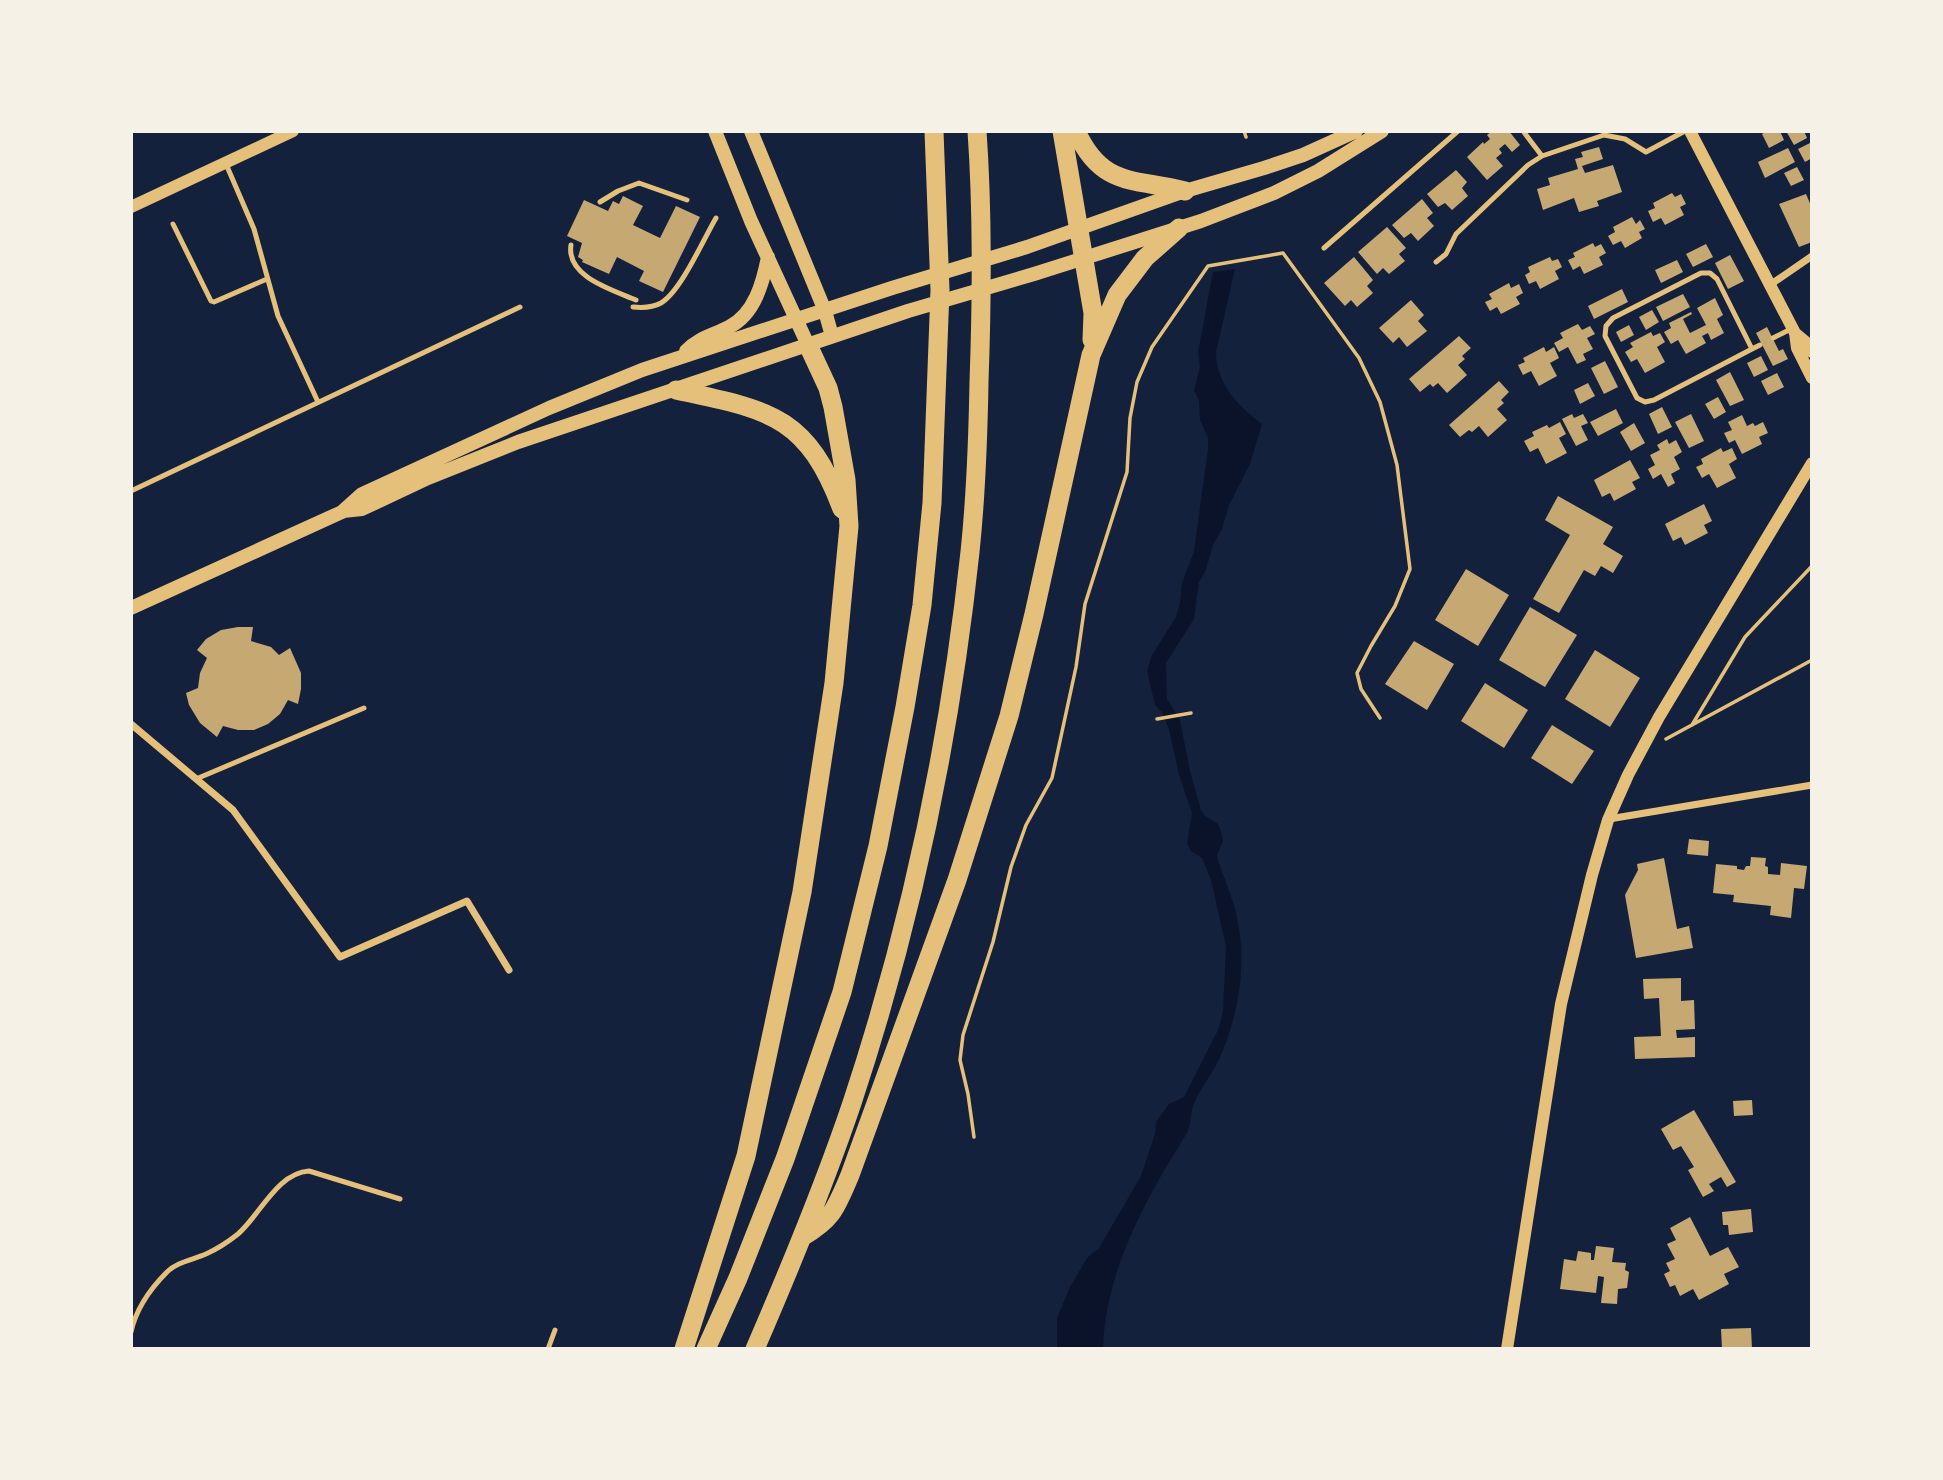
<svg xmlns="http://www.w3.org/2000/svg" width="1943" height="1480" font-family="Cabin,sans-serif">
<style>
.water{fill:#0b132b}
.building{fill:#c6a872}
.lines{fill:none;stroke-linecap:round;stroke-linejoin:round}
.path{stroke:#e5c07b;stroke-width:3.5}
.service{stroke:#e5c07b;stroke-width:5}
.minor{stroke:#e5c07b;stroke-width:7}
.tertiary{stroke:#e5c07b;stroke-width:12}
.secondary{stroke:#e5c07b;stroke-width:14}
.motorway{stroke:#e5c07b;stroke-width:19}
</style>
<rect width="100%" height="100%" fill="#14213d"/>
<path class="water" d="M1235 269 1216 352C1216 383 1238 406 1262 424L1250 464 1229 505 1222 529 1213 545 1206 570 1199 582 1194 619 1166 663 1167 699 1180 720 1190 771 1201 810 1205 816 1218 824 1221 831 1223 841 1217 855 1218 861C1225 880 1233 898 1237 918 1248 963 1238 1017 1219 1060 1211 1076 1198 1090 1193 1107 1190 1116 1191 1124 1187 1133 1147 1197 1105 1271 1103 1349H1057V1318L1070 1287 1087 1258 1099 1248 1141 1176 1155 1134 1156 1122 1169 1104 1184 1097 1218 1030 1223 1011 1226 947 1211 880 1202 858 1191 851 1187 843 1192 813 1179 775 1169 729 1162 712 1155 705 1147 671 1152 655 1176 617 1180 603 1182 583 1194 551 1208 449V438L1200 420 1199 401 1194 390 1200 366 1198 352 1213 272Z"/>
<path class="building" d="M1492 131H1509L1520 145 1512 152 1505 144 1499 149 1502 153 1496 158 1503 166 1487 180 1467 157 1483 142 1484 144 1490 139 1487 135Z
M1767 131H1780L1784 140 1769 148 1762 134Z
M1786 131H1804L1807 138 1794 145Z
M1812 142V158L1805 162 1798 149Z
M1599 147 1603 159 1582 166 1585 173 1613 165 1622 192 1597 201 1599 206 1579 212 1574 198 1543 210 1537 189 1550 185 1548 178 1578 169 1575 159 1583 157 1581 152Z
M1788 148 1795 162 1765 178 1758 162Z
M1797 167 1804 180 1791 186 1784 173Z
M1456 170 1467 182 1462 188 1468 196 1452 210 1445 203 1438 207 1427 194Z
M1672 193 1675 197 1681 194 1686 204 1680 207 1684 215 1665 225 1661 218 1653 222 1648 211 1655 208 1653 203Z
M1806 194 1812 208V242L1799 247 1779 204Z
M623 196 643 206 633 225 660 238 676 206 700 217 663 292 639 281 644 271 617 257 609 274 582 262 583 260 578 257 582 243 567 236 584 200 608 211 613 201 619 204Z
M1422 199 1433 213 1427 218 1434 226 1418 241 1411 233 1404 238 1392 225Z
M1632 217 1636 224 1640 220 1645 229 1639 232 1642 238 1625 248 1621 241 1613 245 1608 236 1615 232 1613 227Z
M1387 227 1406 248 1399 254 1405 261 1389 274 1383 268 1377 274 1358 252Z
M1593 243 1595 247 1601 244 1606 253 1599 257 1603 265 1584 274 1580 266 1573 270 1568 260 1575 257 1573 253Z
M1706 244 1713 257 1693 267 1686 254Z
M1730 255 1744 281 1728 289 1715 263Z
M1354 257 1373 280 1367 286 1373 293 1357 307 1351 300 1345 306 1324 283Z
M1550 257 1552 261 1558 259 1562 267 1555 271 1559 279 1540 289 1536 281 1529 284 1525 275 1530 272 1528 267Z
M1677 260 1683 272 1661 283 1655 270Z
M1509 283 1511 288 1519 284 1523 293 1516 297 1520 304 1501 314 1497 307 1490 311 1485 302 1492 299 1489 294Z
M1622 289 1628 302 1594 319 1588 306Z
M1683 294 1690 307 1663 321 1656 307Z
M1715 298 1723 315 1717 319 1724 333 1711 340 1708 333 1702 336 1706 343 1686 354 1678 340 1671 344 1664 332 1671 328 1669 323 1691 312 1692 314 1683 319 1690 333 1706 325 1697 308Z
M1411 300 1424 315 1418 321 1427 331 1407 347 1399 337 1393 343 1379 328Z
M1652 310 1659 322 1646 330 1639 317Z
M1578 324 1582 330 1590 326 1595 334 1587 338 1593 349 1583 354 1586 360 1577 364 1568 347 1559 352 1554 343 1563 338 1560 333Z
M1629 325 1634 335 1621 342 1616 332Z
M1767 327 1779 351 1783 349 1788 359 1773 366 1756 333Z
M1651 332 1653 336 1660 333 1665 342 1657 347 1665 362 1645 373 1637 359 1631 362 1625 352 1633 347 1630 343Z
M1459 336 1471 348 1462 356 1465 359 1458 365 1467 375 1447 393 1438 383 1433 387 1430 384 1420 392 1409 379Z
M1544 347 1546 352 1554 347 1559 358 1550 363 1557 376 1539 386 1531 371 1523 375 1518 365 1525 362 1523 358Z
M1761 356 1768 370 1754 377 1747 363Z
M1605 361 1618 387 1604 394 1591 368Z
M1730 372 1744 400 1730 406 1716 380Z
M1777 373 1784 387 1768 395 1761 381Z
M1499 381 1509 392 1501 400 1504 403 1497 409 1507 420 1488 437 1479 426 1472 432 1469 430 1460 437 1449 425Z
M1588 383 1595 396 1580 404 1574 390Z
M1718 397 1726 412 1714 419 1705 404Z
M1662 407 1672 427 1658 434 1649 414Z
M1616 409 1623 423 1598 436 1590 422Z
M1572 414 1574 418 1583 414 1588 423 1581 426 1588 440 1576 446 1562 419Z
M1691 414 1704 441 1689 448 1675 422Z
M1742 415 1747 426 1753 423 1755 426 1763 422 1768 433 1759 437 1762 444 1742 454 1735 440 1729 443 1724 433 1732 430 1728 422Z
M1560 422 1566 434 1559 438 1567 453 1546 464 1538 448 1530 452 1524 441 1534 436 1532 432 1547 425 1549 428Z
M1634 423 1645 443 1631 451 1620 432Z
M1667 439 1669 444 1676 440 1682 452 1674 457 1680 469 1671 474 1675 483 1668 487 1661 474 1653 479 1648 469 1655 465 1650 455 1660 450 1657 445Z
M1721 448 1723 452 1732 448 1737 459 1729 464 1736 478 1717 488 1709 474 1702 478 1696 467 1703 464 1701 459Z
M1630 460 1640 478 1632 482 1636 489 1614 501 1610 493 1602 497 1594 480Z
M1558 496 1613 527 1603 544 1623 556 1613 573 1601 566 1595 576 1584 570 1559 613 1533 599 1570 535 1545 520Z
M1704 504 1712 521 1704 525 1708 533 1685 545 1681 537 1673 541 1665 524Z
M1466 569 1509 595 1478 646 1435 620Z
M1530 607 1577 635 1545 687 1499 660Z
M238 627H253L251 641 271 647 279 655 290 648 301 673V689L298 704 288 700 280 714 268 724 254 730H238L223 726 217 737 200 723 189 705 186 693 198 688 200 673 207 658 197 650 206 639 221 630Z
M1414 641 1454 664 1427 710 1385 684Z
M1595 650 1640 678 1610 727 1565 699Z
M1485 683 1528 710 1504 748 1461 721Z
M1552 725 1594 751 1572 784 1531 758Z
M1689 839 1709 841 1708 856 1687 854Z
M1751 857 1766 858 1765 866 1768 867V874L1780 875 1781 863 1807 866 1804 889 1794 888 1791 918 1770 915 1771 906 1733 902 1734 895 1713 893 1716 864 1737 866V869L1744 870 1746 866H1750Z
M1664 858 1677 929 1689 926 1693 948 1636 958 1625 895 1638 870 1637 864Z
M1681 978V1001L1694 1000 1695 1029 1676 1030 1677 1038 1695 1037V1057L1635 1059 1634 1037 1661 1036 1659 998 1644 999 1643 979Z
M1752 1100 1753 1115 1734 1116 1733 1101Z
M1694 1110 1736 1182 1727 1187 1721 1177 1709 1184 1714 1191 1703 1197 1688 1170 1694 1167 1681 1146 1673 1150 1661 1129Z
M1751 1209 1753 1232 1729 1235 1728 1225H1723L1722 1212Z
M1690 1217 1710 1256 1728 1247 1739 1267 1724 1274 1729 1284 1699 1300 1693 1289 1680 1296 1675 1285 1670 1287 1664 1274 1670 1271 1666 1263 1675 1259 1667 1244 1676 1240 1670 1228Z
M1596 1246 1614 1248 1612 1262 1626 1263 1625 1270 1629 1272 1627 1288 1618 1289 1617 1304 1601 1303 1604 1277 1598 1276 1596 1293 1560 1289 1564 1259 1576 1261 1578 1251 1591 1253V1260H1594Z
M1751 1328 1752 1349H1722L1721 1329Z"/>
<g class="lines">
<path class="path" d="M1244 131 1246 137
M1157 719 1191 713
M1692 725 1745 637 1812 566
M1666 739 1812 660
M974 1137 968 1094 960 1060 963 1035 993 942 1011 867 1026 825 1052 778 1076 667 1085 604 1127 472 1130 418 1137 382 1152 347 1208 266 1283 253 1359 358 1380 402 1397 465 1410 569 1395 606 1371 646 1357 673 1361 689 1380 718"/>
<path class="service" d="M1523 131 1542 156
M226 164 254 229 278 316 318 402
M600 202 618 191 639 183 687 200
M173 224 211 301 214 302 267 279
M571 245C566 277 613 290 636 300
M1324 248 1458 131
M1436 262 1446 254 1456 234 1528 165 1542 156 1604 135 1625 139 1646 152 1685 131
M633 307C643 308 652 308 661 303 681 291 703 240 716 218
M1773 338 1793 328
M1752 349 1717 279 1710 273H1701L1613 318 1606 326 1605 336 1637 398 1645 402 1654 400 1752 349 1760 345
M131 491 520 307
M196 779 364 708
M131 1332C136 1309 150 1289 167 1272 177 1262 192 1260 206 1254 217 1249 228 1242 238 1234 260 1215 277 1173 309 1171L400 1199
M548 1349 555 1330"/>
<path class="minor" d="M1770 285 1812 256
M131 724 233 810 340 957 467 901 509 970
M1609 819 1812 785"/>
<path class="tertiary" d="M1690 131 1795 333 1807 343 1812 352
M131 207 293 131
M1795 333 1797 348 1812 378
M1507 1349 1561 1004 1592 875 1608 820 1628 775 1659 717 1812 463"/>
<path class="secondary" d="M715 131 751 221 808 345
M751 131 825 311 832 336
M686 351C698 338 714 335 729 327 755 314 763 282 768 257
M343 511 362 509 428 478 518 442 908 311 1034 274 1201 221 1274 193 1318 171 1382 131
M131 608 342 512 362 494 549 408 642 370 892 288 1027 247 1185 191 1264 168 1303 155 1356 131"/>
<path class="motorway" d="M1062 131 1093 313 1092 340
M1076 131C1102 188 1134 178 1185 191
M676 390C767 410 806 413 842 509
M802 1237C833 1219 836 1208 850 1175L957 880 1009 716 1034 614 1091 355 1117 295 1145 258 1179 228
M684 1349 746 1156 802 892 834 683 849 526 846 480 833 407 828 388 808 345
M706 1349 738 1278 785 1159 842 992 878 846 905 707 922 605 932 503 940 290 934 131
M755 1349C790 1268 824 1186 852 1103 911 925 950 739 970 552 976 495 978 439 979 382 982 298 983 215 977 131"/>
</g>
<rect width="1943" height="1480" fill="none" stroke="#f6f1e7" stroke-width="266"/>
</svg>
